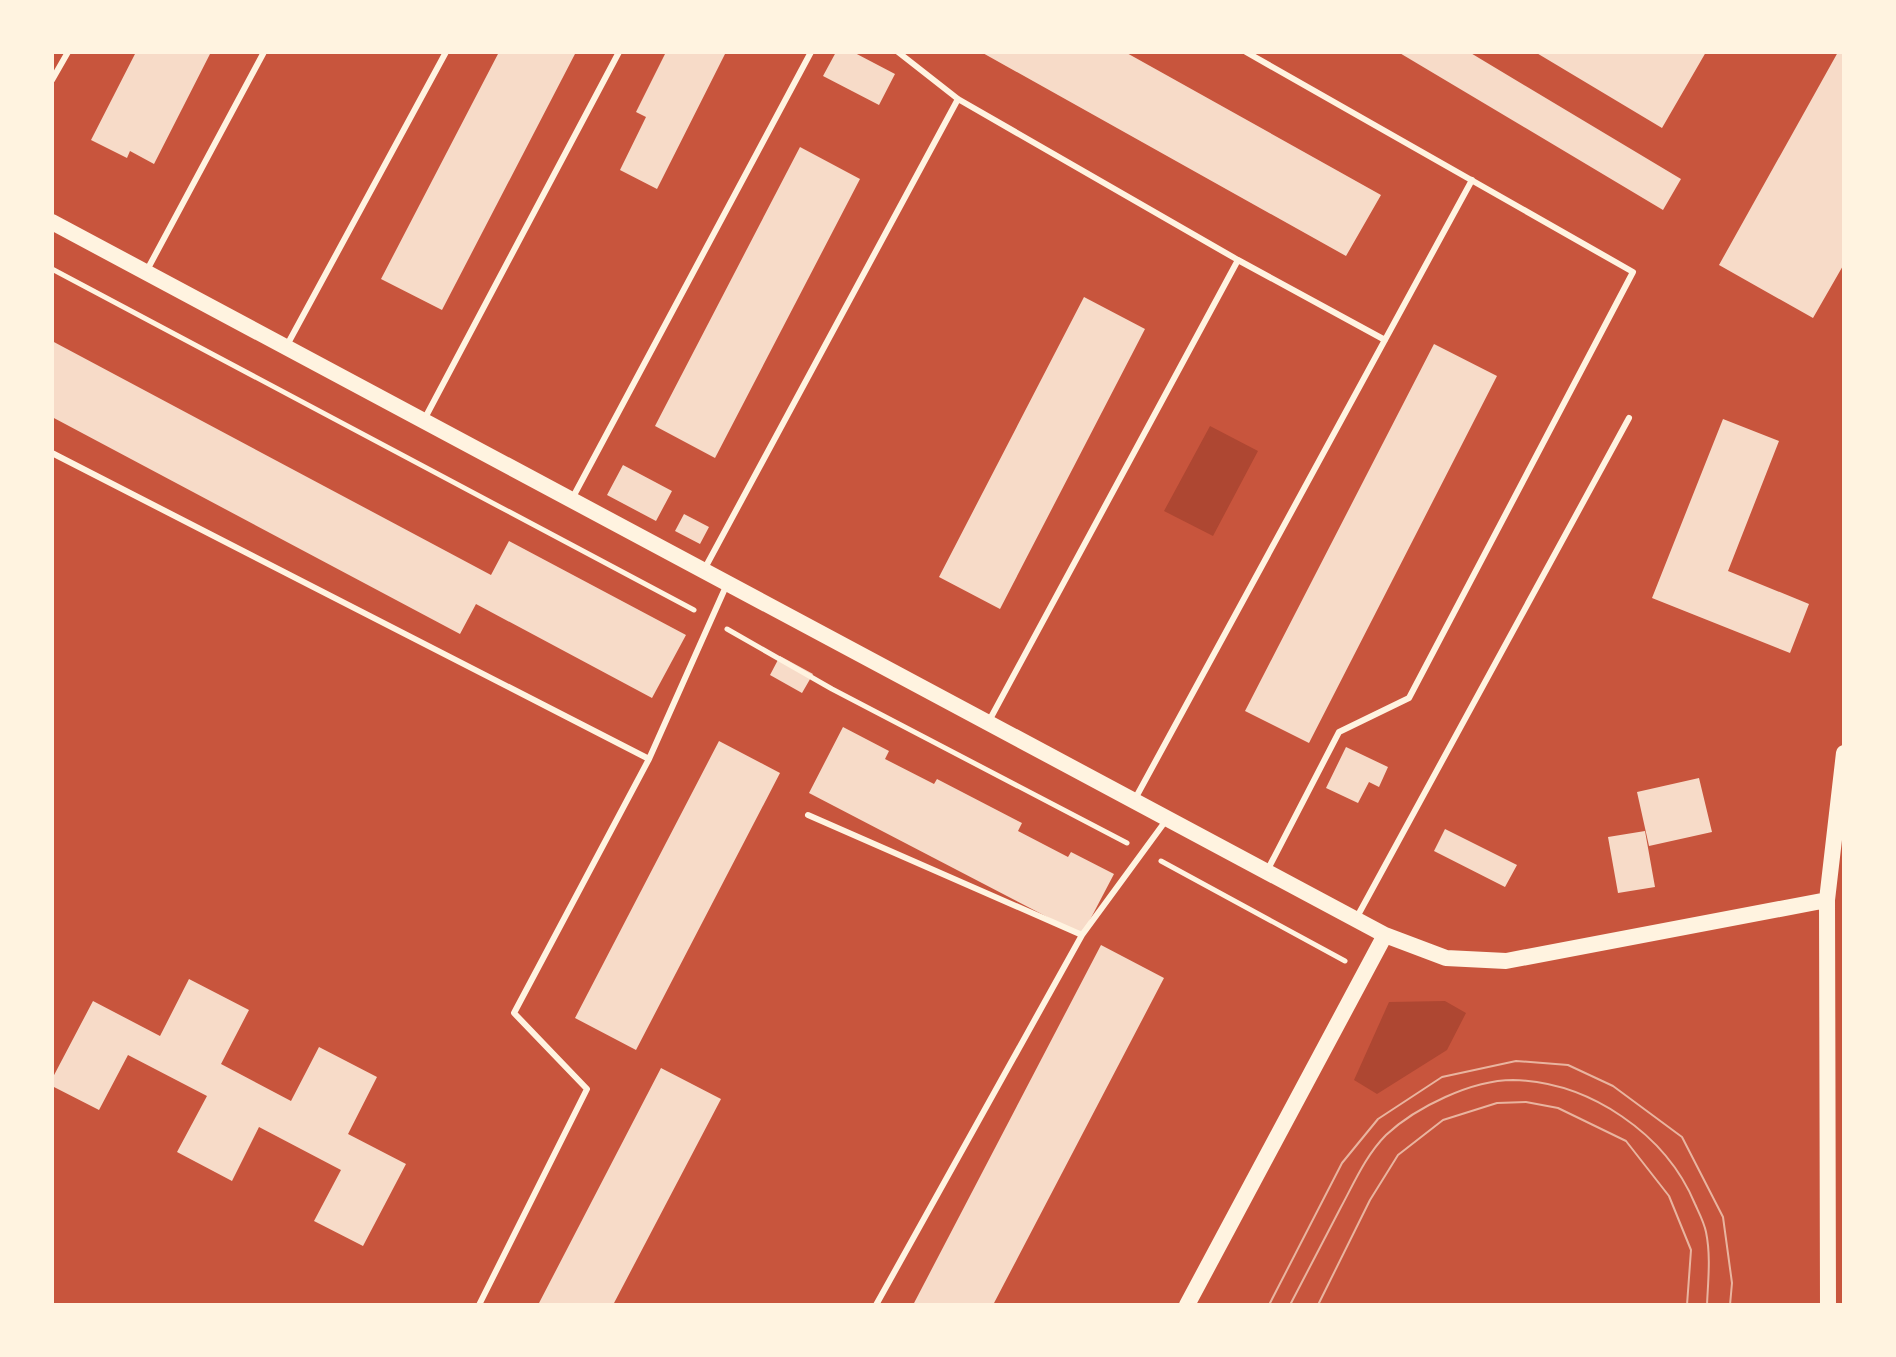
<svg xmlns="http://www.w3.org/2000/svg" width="1896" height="1357" font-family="Roboto,sans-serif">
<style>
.green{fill:#ae4732}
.building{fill:#f7dbc8}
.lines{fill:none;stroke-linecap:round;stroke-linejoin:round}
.path{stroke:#fff3e0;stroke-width:5}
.service{stroke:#fff3e0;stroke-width:6}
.secondary{stroke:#fff3e0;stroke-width:16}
.tram{stroke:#e9b49f;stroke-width:2}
</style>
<rect width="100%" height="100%" fill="#c8553d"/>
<path class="green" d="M1210 426 1258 451 1213 536 1164 511Z
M1445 1001 1466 1013 1447 1050 1377 1094 1354 1080 1389 1002Z"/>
<path class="building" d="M136 52H211L154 164 130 151 127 158 91 140Z
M499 52H576L442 310 381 279Z
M666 52H726L657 189 620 170 646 117 636 112Z
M836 52H853L895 74 879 105 823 76Z
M981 52H1125L1381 195 1346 256Z
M1398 52H1469L1681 179 1663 210Z
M1535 52H1706L1662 128Z
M1838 52H1844V264L1813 318 1719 265Z
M800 147 860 179 715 458 655 426Z
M1084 297 1145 329 1000 609 939 577Z
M52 341 491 575 509 541 686 635 652 698 476 604 460 634 52 417Z
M1434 344 1497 376 1309 743 1245 711Z
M1723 419 1779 441 1728 571 1809 604 1790 653 1652 598Z
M623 465 672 491 656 521 607 495Z
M684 514 709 527 700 544 675 531Z
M780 656 813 674 802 693 770 675Z
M843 727 889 751 885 759 934 784 937 779 1022 823 1018 831 1068 857 1071 852 1114 874 1082 935 809 793Z
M719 741 780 773 636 1050 575 1018Z
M1346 747 1388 767 1379 787 1369 782 1358 803 1326 788Z
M1699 778 1712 832 1649 846 1637 792Z
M1445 829 1517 865 1505 887 1434 851Z
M1645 831 1655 887 1618 893 1608 837Z
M1101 945 1164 978 993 1305H913Z
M189 979 249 1010 221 1064 291 1101 319 1047 377 1077 348 1134 406 1164 363 1246 314 1221 341 1170 259 1127 232 1181 177 1152 207 1096 128 1055 99 1110 52 1086V1079L93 1001 160 1036Z
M661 1068 721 1099 613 1305H538Z"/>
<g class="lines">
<path class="path" d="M52 269 694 610
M727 629 832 689 1127 843
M1161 861 1345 961"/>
<path class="service" d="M898 52 958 99 1238 260 1385 340
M1246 52 1633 272 1409 698 1339 732 1267 871
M52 80 68 52
M146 272 264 52
M286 347 446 52
M425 418 619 52
M52 453 649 759 727 584
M573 497 811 52
M705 568 958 99
M989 721 1238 260
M1135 799 1472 180
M808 815 1082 935 1167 819
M1357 917 1629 418
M479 1305 587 1089 514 1013 649 759
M876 1305 1082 935"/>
<path class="secondary" d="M52 222 1385 935 1446 958 1506 961 1827 900
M1187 1305 1385 935
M1828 1305 1827 900 1844 753"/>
<path class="tram" d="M1269 1305 1342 1163 1378 1119 1442 1077 1516 1061 1568 1065 1613 1086 1682 1137 1723 1217 1732 1283 1730 1305
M1290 1305C1307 1272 1324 1240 1341 1207 1354 1183 1366 1155 1386 1135 1416 1107 1472 1080 1513 1080 1590 1082 1666 1134 1695 1204 1699 1213 1704 1222 1706 1232 1711 1256 1708 1281 1707 1305
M1318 1305 1370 1200 1398 1155 1443 1120 1497 1103 1526 1102 1558 1108 1626 1141 1669 1196 1691 1250 1687 1305"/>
</g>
<rect width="1896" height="1357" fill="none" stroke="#fff3e0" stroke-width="108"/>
</svg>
